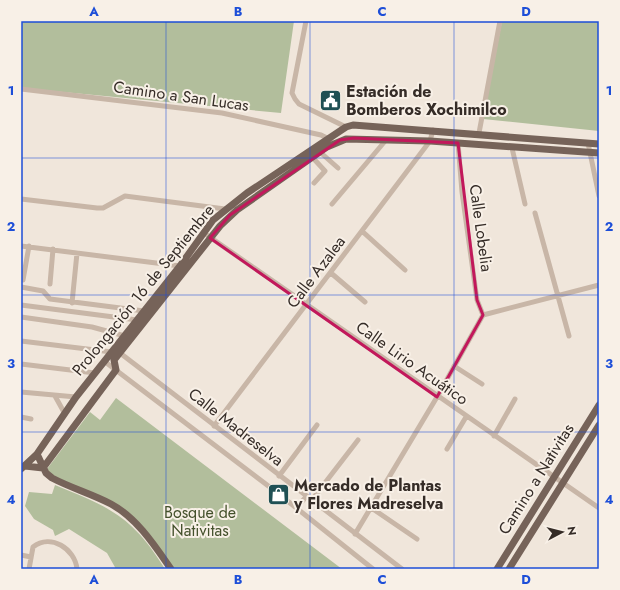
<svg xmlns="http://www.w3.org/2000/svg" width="620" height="590" font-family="Jost,sans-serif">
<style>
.green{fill:#b2be9c}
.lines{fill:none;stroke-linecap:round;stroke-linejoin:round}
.minor{stroke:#c8b6a7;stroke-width:5}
.major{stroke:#766359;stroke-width:7}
.marked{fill:none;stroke:#c2185b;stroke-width:3;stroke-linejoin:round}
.grid{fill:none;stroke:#1d4ed8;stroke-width:1;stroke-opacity:0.55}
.labels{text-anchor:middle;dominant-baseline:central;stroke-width:4;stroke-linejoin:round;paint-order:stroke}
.poi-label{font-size:16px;font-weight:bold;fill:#352c27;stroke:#f8f0e7;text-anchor:start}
.street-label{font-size:16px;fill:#352c27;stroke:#f8f0e7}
.park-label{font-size:16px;fill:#44512c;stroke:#f8f0e7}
.neatline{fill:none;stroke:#1d4ed8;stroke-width:1.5}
.grid-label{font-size:13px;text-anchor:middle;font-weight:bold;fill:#1d4ed8}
</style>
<rect width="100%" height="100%" fill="#f0e6db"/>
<path class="green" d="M21 21H294L281 113 21 88Z
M502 21H599V131L483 119Z
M116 398 342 569H172L137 521 52 475 47 469 90 412 100 420Z
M55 485C111 508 132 516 165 569H116L107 553 69 529 55 536 53 530 34 519 25 506 29 492 52 494Z"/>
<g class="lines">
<path class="minor" d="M306 21 292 93 295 99 299 104 346 127
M21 89 222 113 321 135 331 140
M479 133 500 21
M458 143 462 192 477 300 483 315
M588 143 599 196
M512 148 525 204
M320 152 338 168
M313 158 325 171 314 183
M21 199 97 208H103L125 196 225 209
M332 204 386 140
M535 213 569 336
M363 232 405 270
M204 233 599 508
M21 246 180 266
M331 273 365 302
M23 280 29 246
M50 284 53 249
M21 287 43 291 50 299 144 311
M72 303 77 253
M21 305 137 320
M483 315 599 285
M21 317 92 327 125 336
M21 341 120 353 402 569
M104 361 275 491 373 569
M21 364 95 373
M454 366 482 384
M21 392 76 397
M55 396 65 414
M21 417 31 419
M214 426 430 141 433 130
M494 436 515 399
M447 449 466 417
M279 476 317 425
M311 501 358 440
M370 507 417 539
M296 508 306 497
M355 534 437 397 483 315
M21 555 31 557
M29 569 33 547C51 533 75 549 77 569"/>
<path class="major" d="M25 466 43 468
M43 468 116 370 114 360 220 226 237 210 327 147 346 139 430 141 599 153
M21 469 37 454
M171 569C155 546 137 518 111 504 92 494 71 488 52 478L46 473 37 454 76 397 180 266 213 220 247 193 346 127 353 125 599 144
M497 569 599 405
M509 569 599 425"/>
</g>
<path class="marked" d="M354 138 458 143 477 300 483 315 437 397 210 238 230 215 340 140Z"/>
<path class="grid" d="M166 21V569M310 21V569M454 21V569M21 158H599M21 295H599M21 432H599"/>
<defs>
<symbol id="civic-square" viewBox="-11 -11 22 22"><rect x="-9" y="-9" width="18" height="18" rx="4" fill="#1f5054" stroke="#f8f0e7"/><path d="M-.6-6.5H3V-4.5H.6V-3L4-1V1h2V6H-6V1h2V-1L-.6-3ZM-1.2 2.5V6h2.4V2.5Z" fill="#fff"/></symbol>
<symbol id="shop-square" viewBox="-11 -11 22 22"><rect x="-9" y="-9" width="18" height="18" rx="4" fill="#1f5054" stroke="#f8f0e7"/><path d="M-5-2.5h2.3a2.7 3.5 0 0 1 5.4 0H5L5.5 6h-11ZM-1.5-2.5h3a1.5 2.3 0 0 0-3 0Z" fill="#fff"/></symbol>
</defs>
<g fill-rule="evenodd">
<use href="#civic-square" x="318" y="88" width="25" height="25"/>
<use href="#shop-square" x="266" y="482" width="25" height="25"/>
</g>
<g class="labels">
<g class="poi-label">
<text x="346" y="91">Estación de<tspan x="346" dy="18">Bomberos Xochimilco</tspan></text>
<text x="294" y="485">Mercado de Plantas<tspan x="294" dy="18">y Flores Madreselva</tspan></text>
</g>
<g class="street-label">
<text transform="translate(181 96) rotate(8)">Camino a San Lucas</text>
<text transform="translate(481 228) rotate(82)">Calle Lobelia</text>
<text transform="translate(316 272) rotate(-53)">Calle Azalea</text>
<text transform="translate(143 290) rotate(-51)">Prolongación 16 de Septiembre</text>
<text transform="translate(412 363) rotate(35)">Calle Lirio Acuático</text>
<text transform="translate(236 427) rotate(38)">Calle Madreselva</text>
<text transform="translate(536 479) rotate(-58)">Camino a Nativitas</text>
</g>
<g class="park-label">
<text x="200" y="512">Bosque de<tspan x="200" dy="18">Nativitas</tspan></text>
</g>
</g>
<rect width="620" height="590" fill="none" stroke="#f8f0e7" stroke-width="44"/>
<g transform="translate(562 532) rotate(83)" stroke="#f8f0e7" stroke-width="3" paint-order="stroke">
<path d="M0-3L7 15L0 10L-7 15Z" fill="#352c27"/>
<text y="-6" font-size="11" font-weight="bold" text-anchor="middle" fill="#352c27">N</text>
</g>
<rect x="22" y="22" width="576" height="546" class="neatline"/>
<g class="grid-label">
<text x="94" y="16">A</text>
<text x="238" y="16">B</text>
<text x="382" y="16">C</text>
<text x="526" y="16">D</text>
<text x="11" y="95">1</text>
<text x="609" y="95">1</text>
<text x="11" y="231">2</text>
<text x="609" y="231">2</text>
<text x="11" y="368">3</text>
<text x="609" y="368">3</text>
<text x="11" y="504">4</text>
<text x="609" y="504">4</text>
<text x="94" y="584">A</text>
<text x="238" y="584">B</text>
<text x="382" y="584">C</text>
<text x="526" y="584">D</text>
</g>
</svg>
